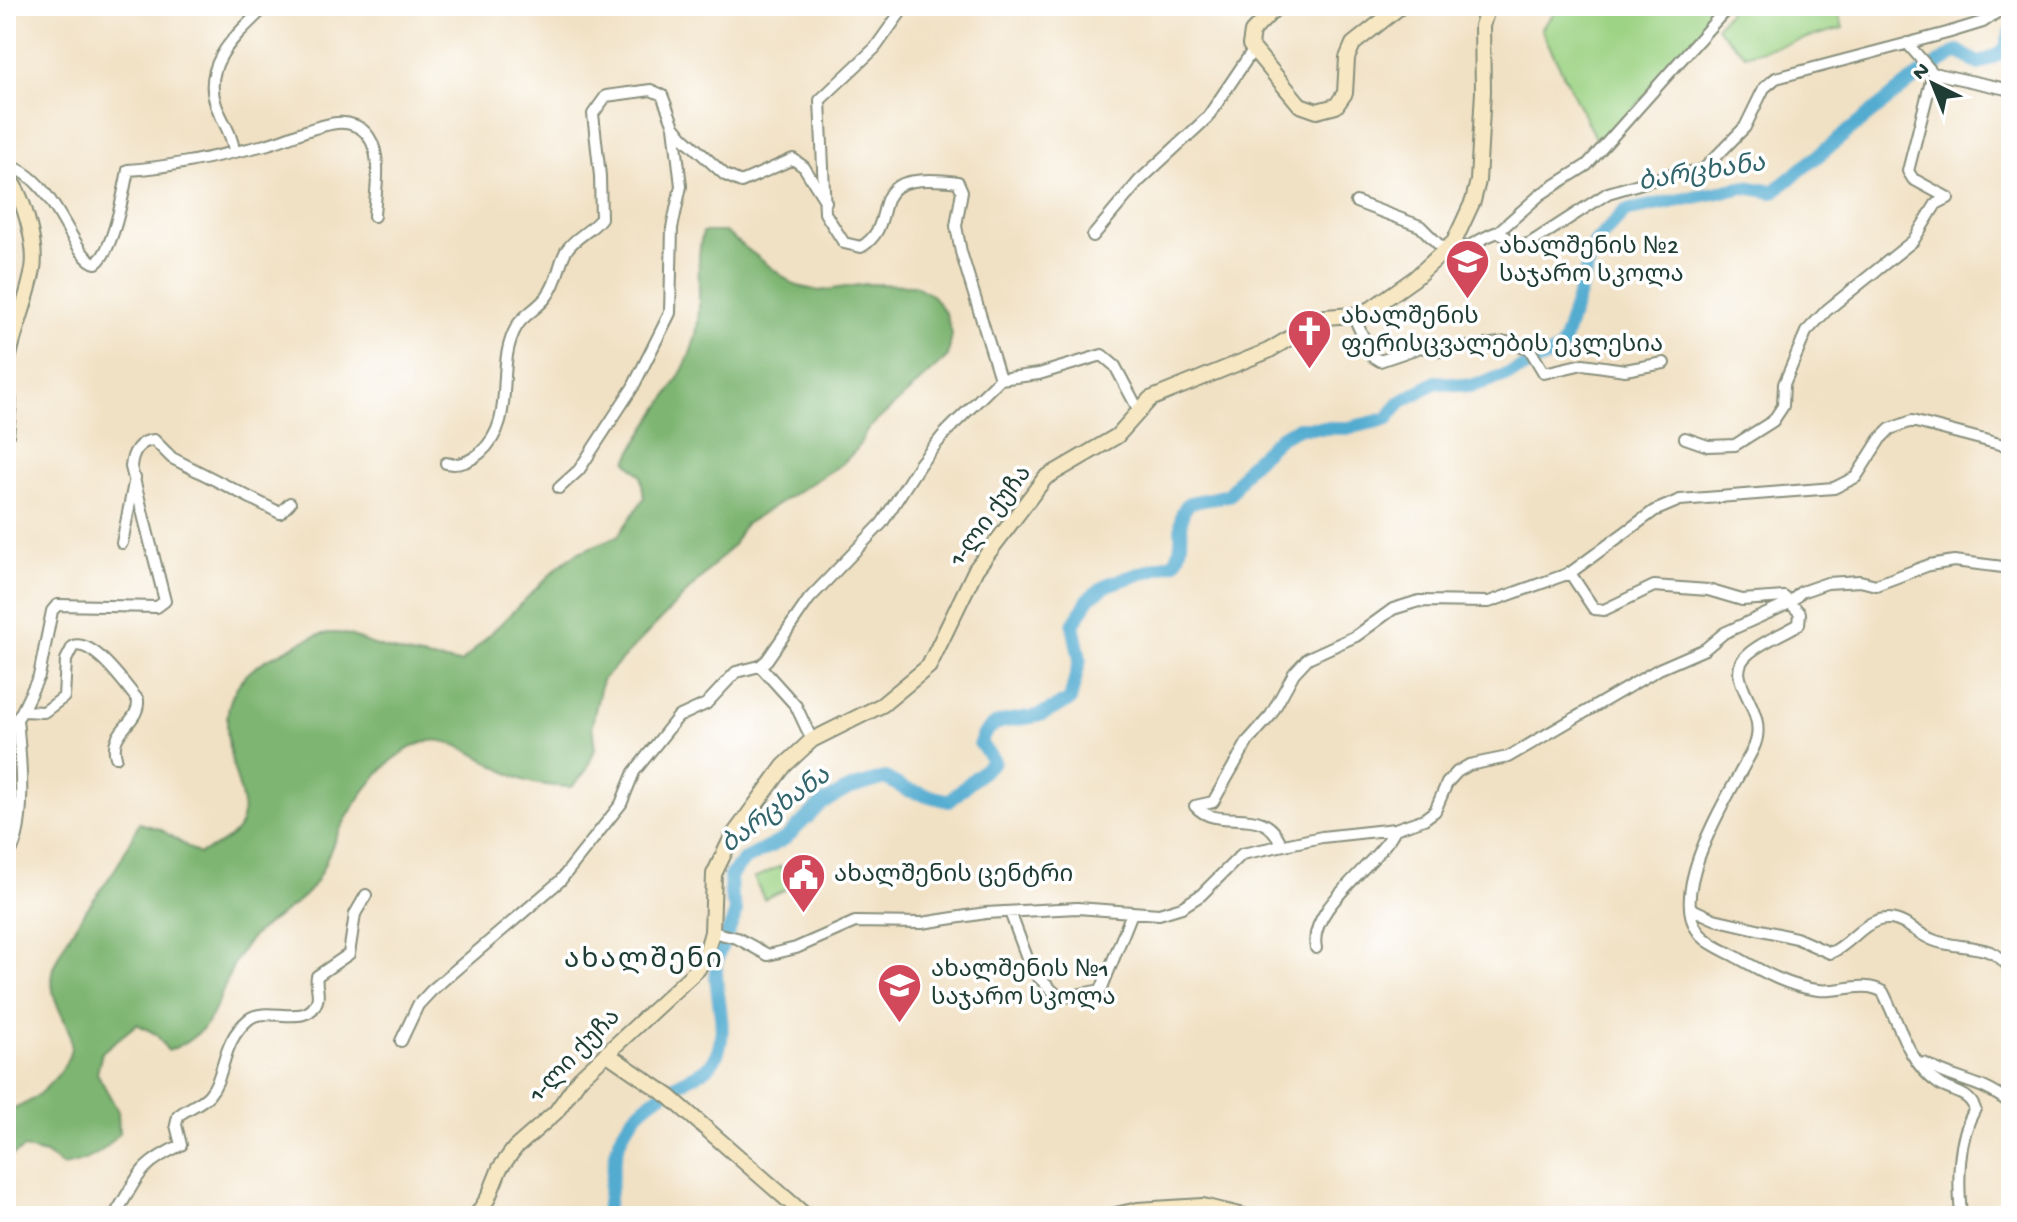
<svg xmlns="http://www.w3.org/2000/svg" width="2017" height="1222" font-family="'Gochi Hand','Noto Sans Georgian',sans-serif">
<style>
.green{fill:#9dd384;stroke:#5e885c;stroke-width:2}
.forest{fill:#7eb572;stroke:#4e7953;stroke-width:2}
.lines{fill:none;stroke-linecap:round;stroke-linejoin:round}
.river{stroke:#53acd0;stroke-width:14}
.street-casing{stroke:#888f7c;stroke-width:14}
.secondary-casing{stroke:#888f7c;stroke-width:18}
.street{stroke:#fff;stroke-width:10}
.secondary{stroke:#f7e8c3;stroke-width:14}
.labels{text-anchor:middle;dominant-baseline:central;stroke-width:7;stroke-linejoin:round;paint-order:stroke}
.poi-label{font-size:24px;fill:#1f3d34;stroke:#fff;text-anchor:start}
.street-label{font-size:24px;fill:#1f3d34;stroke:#fff}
.water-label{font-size:26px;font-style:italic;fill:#31646b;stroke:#fff}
.quarter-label{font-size:28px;letter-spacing:2px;fill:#1f3d34;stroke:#fff}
</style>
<rect width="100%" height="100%" fill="#fff"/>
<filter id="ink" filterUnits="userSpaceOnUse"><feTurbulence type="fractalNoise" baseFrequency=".0125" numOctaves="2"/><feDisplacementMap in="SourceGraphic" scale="16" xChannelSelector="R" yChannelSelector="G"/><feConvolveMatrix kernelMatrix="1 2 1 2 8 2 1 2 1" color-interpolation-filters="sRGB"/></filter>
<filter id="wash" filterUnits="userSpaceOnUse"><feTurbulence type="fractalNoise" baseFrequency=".006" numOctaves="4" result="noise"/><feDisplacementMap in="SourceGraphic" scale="32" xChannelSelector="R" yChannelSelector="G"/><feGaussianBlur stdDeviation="1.8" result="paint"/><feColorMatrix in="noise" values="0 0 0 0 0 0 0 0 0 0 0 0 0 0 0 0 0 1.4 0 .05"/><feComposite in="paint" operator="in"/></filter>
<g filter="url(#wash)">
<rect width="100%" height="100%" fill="#f1e1c4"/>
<path class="green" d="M1561 6H1723L1613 132 1595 138 1541 29Z
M1733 6H1836L1843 28 1745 55 1716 27Z
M781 866 791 887 764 899 754 878Z"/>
<path class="forest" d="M703 232H725L794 285 819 291 866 284 914 285 933 296 946 314 952 334 948 356 867 430 857 449 842 464 744 525 733 545 602 680 592 724 595 749 586 771 572 787C558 786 543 786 530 782 500 775 459 736 430 741 389 748 357 799 338 833 328 853 323 875 308 892 288 913 260 924 243 948 214 991 226 1028 168 1051L156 1034 137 1024 102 1052 97 1073 118 1111 119 1133C103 1154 88 1161 63 1166L45 1154 24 1148 6 1160V1113C14 1107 25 1105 33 1099 117 1031 32 1020 57 959 72 925 97 897 117 866 125 853 132 837 139 823L160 829 199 854C212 848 232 840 239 827 248 809 240 791 235 773 219 718 223 678 280 653 295 646 315 633 331 633 351 632 360 641 377 646 405 655 431 660 461 663L559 566 577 553 618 536 644 498 641 476 627 461C646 420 681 386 694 342 705 305 693 268 703 232Z"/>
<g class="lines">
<path class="river" d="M606 1216C618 1148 609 1123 676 1085 689 1077 707 1073 715 1058 730 1031 715 997 716 968 716 949 732 930 736 911L731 896 730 876 744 860 786 838 821 804 848 789 885 778 907 790 949 801 994 761 980 743C989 715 1016 722 1040 715 1050 711 1060 705 1070 700L1080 659 1073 625 1090 597 1109 584 1175 562C1189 538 1173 518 1189 503L1229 495 1248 467 1280 437 1298 428H1348L1387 419 1399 403 1436 382 1471 386 1509 374 1561 350 1595 243 1625 211 1745 187 1773 192 1911 81 1958 51 1979 64 2005 51 2011 31"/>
</g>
</g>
<g filter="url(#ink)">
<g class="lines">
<defs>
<path id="street" d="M905 6 875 48 820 100 825 213 844 243 861 247C905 221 854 169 958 182L962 191 956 226 961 252 1000 379
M1907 43 1933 73 2011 90
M1933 73 1908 171 1913 179 1948 198
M234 151C232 133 222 121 216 105 201 62 239 33 266 6
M6 165C56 176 72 259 96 263 113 252 124 191 128 170 173 167 217 156 261 146 287 140 310 126 337 123 349 122 362 126 369 137 383 158 375 193 374 216
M1356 202 1420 226 1445 251
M1498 232 1541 194 1587 165 1729 6
M1093 236 1139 181 1207 118 1253 50
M1440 256C1462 254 1477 239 1498 232L1518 245 1529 244 1608 193 1666 176 1703 170 1745 127 1764 88 1776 78 1947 33 1983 22 2006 6
M1353 315 1372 356 1380 361 1421 347 1440 351 1507 342 1529 348 1544 373 1583 364 1625 370 1664 363
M1685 438 1708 446 1735 445 1773 421 1783 406 1784 384 1806 332 1827 310 1913 241 1936 204 1948 198
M446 463C459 466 469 462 480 453 519 419 493 366 517 326 523 315 539 308 547 296 559 280 558 265 566 251 574 237 591 232 601 218L600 176 593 114 606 96 651 90 662 95 674 126 683 137 725 175 741 182 793 159 804 167 826 202
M559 488 579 470 633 387 670 313 672 228 681 186 674 126
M122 543 135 478
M760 666 796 706 812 740
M22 711 39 676 52 611 57 605 157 607 165 601 131 467C132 453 139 441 154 440L172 458 280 513 290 503
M1281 844C1264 801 1219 833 1195 806L1213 802 1248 741 1271 715 1294 673 1308 658 1356 636 1393 609 1419 601 1489 602 1570 573
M6 857C29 839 20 749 17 719L22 711 44 712 64 697 66 660 73 646C94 639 125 685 138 700 140 723 108 731 116 757
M1690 908 1714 919 1796 938 1830 953C1848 946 1859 927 1876 921 1900 913 1913 932 1933 940 1960 951 1994 940 2011 971
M1010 912 1032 971 1060 998 1101 990 1132 913
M716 933 737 938 768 955 796 948 855 922 922 923 986 913 1077 908 1159 914 1182 907 1201 895 1242 854 1322 837 1395 829 1424 819 1435 811 1447 783 1457 772 1469 765 1508 757 1659 669 1705 649 1724 633 1790 603 1801 592 1827 583 1860 581 1876 585 1929 565 1954 561 2011 568
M1316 948C1307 908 1379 864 1395 829
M401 1041 418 1005 432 990 560 881 621 804 634 772 678 717 706 704 736 672 760 666 767 660 809 599 882 523 920 464 945 433 1000 379 1039 374 1102 355 1115 366 1139 411
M1924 1063C1956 1082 1980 1079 2011 1104
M114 1216C140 1176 135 1167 181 1145L176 1125 178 1116C187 1108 201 1104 209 1095 227 1074 220 1043 249 1019 267 1005 308 1029 317 1001 320 994 315 985 317 976L349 954 355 914 366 895
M1961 1216C1958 1182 1957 1140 1975 1109 1969 1092 1952 1092 1939 1084 1908 1063 1899 1023 1883 992 1864 980 1839 993 1818 990 1790 987 1763 972 1740 959 1726 951 1709 945 1699 933 1665 890 1733 789 1753 749 1773 710 1720 680 1747 655 1761 642 1783 634 1799 624L1800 613 1784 597 1742 600 1708 590 1654 586 1604 610 1594 609 1570 573 1654 511 1680 500 1834 488 1856 477 1880 439 1890 429 1912 421 2011 447"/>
<path id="secondary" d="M1277 6 1252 32 1250 45 1300 105 1317 111 1336 106 1345 93 1347 58 1353 44 1401 6
M6 176C23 191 37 246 33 269 27 305 9 339 6 376
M6 380 9 402 6 435
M606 1053 670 1097 806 1216
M476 1216 488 1198 500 1168 515 1148 556 1112 580 1078 698 969 705 957 712 932 714 874 732 837 784 766 812 740 882 705 929 666 976 569 1045 478 1117 436 1150 399 1268 351 1325 317 1353 315 1371 309 1415 278 1454 242 1473 201 1478 181 1483 91 1482 26 1488 6
M1111 1216 1138 1210 1203 1206 1244 1216"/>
</defs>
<use href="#street" class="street-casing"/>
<use href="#secondary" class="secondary-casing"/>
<use href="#street" class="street"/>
<use href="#secondary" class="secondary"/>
</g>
</g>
<defs>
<symbol id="school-pin" viewBox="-11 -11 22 30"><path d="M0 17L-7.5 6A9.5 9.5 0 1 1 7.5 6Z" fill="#d1495b" stroke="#fff"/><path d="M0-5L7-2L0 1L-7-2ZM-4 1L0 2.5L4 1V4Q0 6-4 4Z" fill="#fff"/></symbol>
<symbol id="church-pin" viewBox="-11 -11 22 30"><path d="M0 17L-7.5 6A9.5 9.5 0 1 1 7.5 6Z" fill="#d1495b" stroke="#fff"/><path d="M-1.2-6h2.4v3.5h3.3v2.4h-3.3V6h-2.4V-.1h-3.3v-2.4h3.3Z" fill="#fff"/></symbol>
<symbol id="civic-pin" viewBox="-11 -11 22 30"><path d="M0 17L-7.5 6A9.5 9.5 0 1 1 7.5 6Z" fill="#d1495b" stroke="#fff"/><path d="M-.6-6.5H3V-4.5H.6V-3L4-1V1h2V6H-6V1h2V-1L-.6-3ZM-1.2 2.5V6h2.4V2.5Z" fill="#fff"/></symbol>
</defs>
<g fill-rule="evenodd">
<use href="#school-pin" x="1442" y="236" width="51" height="69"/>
<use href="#church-pin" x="1284" y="306" width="51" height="69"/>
<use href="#civic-pin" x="778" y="850" width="51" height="69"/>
<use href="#school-pin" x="874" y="960" width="51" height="69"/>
</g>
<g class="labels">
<g class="poi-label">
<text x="1499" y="248">ახალშენის №2<tspan x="1499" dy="28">საჯარო სკოლა</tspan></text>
<text x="1341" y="318">ახალშენის<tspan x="1341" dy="28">ფერისცვალების ეკლესია</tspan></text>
<text x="834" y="876">ახალშენის ცენტრი</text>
<text x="931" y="971">ახალშენის №1<tspan x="931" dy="28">საჯარო სკოლა</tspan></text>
</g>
<g class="street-label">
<text transform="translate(992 517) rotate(-53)">1-ლი ქუჩა</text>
<text transform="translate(576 1057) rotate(-46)">1-ლი ქუჩა</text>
</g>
<g class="water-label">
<text transform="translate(1702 175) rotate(-9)">ბარცხანა</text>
<text transform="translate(777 812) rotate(-36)">ბარცხანა</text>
</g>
<g class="quarter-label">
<text x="644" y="961">ახალშენი</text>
</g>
</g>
<rect width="2017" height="1222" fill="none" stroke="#fff" stroke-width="32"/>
<g transform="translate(1933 84) rotate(317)" stroke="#ffffff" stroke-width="6" paint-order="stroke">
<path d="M0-6L14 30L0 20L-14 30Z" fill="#1f3d34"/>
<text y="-12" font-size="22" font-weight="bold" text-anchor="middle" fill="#1f3d34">N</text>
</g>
</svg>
